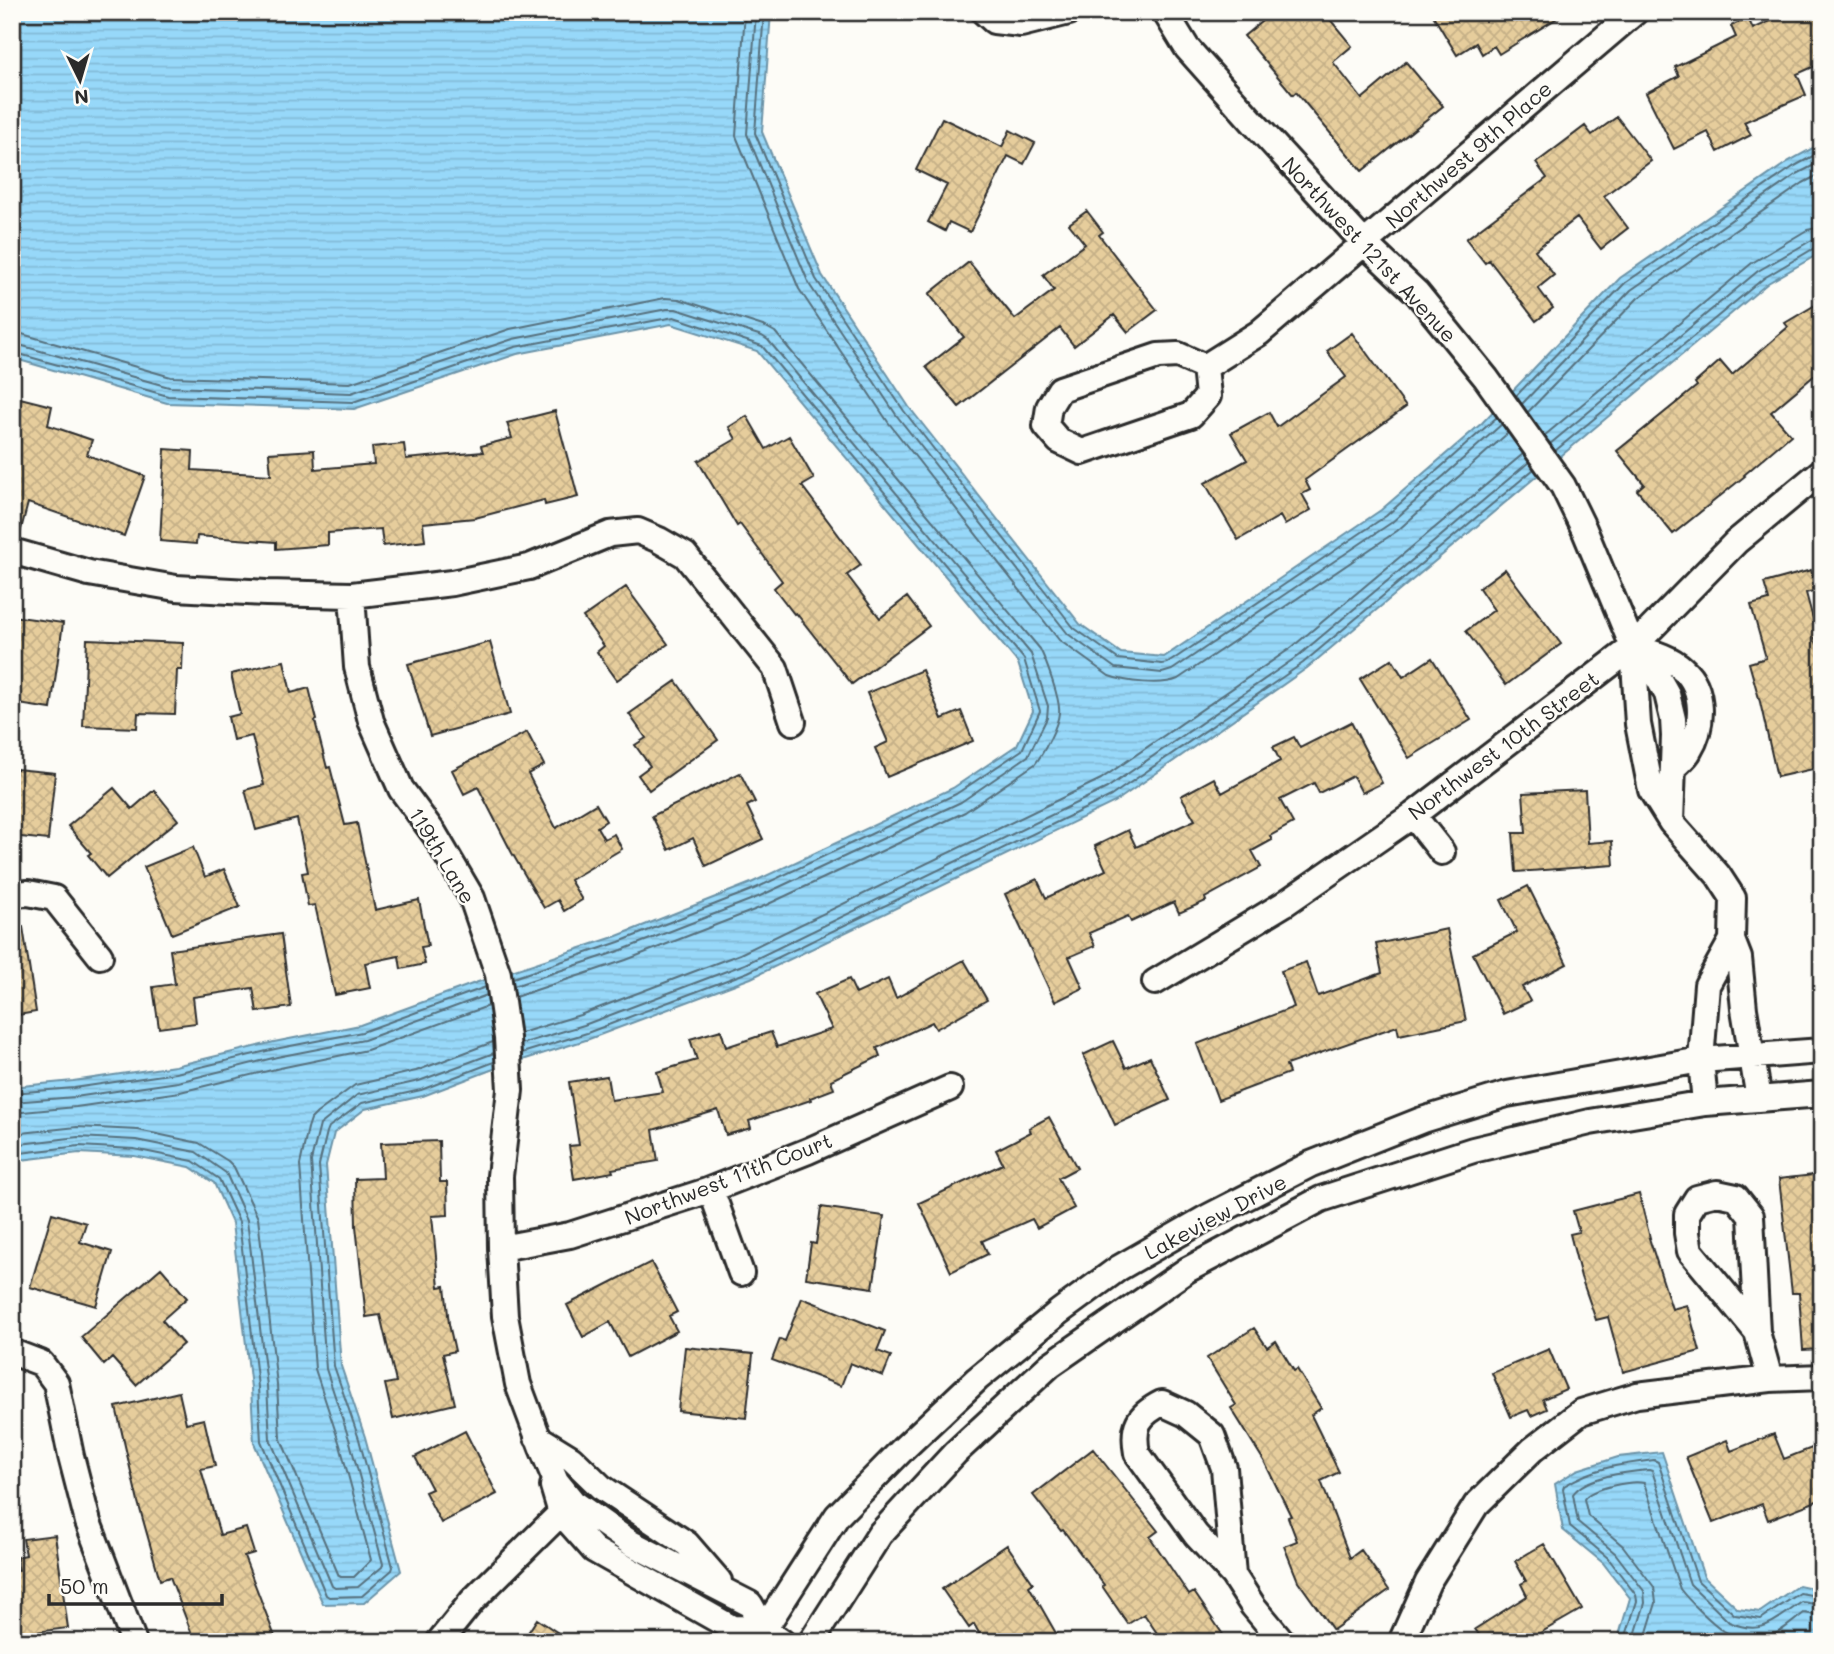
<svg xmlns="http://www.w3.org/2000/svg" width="1834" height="1654" font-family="Mali,sans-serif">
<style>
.water{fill:url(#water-rules);stroke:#6c93a7;stroke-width:2}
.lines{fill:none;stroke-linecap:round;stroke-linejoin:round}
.shore{stroke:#56707d;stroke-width:2}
.building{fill:url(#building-cross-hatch);stroke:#2b2b2b;stroke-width:2}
.minor-casing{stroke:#2b2b2b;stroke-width:30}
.minor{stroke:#fdfcf7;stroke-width:24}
.labels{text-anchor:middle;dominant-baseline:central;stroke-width:5;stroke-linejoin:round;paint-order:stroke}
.street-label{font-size:21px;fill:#2b2b2b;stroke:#fdfcf7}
</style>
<defs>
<pattern id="water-rules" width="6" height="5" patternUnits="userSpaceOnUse" patternTransform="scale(1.75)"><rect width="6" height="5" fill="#97d8f9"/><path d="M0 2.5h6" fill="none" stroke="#82bad6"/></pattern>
<pattern id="building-cross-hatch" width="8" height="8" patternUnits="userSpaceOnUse" patternTransform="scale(1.75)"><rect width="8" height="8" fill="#e6cd9c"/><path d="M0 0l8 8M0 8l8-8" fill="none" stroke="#c5b087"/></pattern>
</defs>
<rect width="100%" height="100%" fill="#fdfcf7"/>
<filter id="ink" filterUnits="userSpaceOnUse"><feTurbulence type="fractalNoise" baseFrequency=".0143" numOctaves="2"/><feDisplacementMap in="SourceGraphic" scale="14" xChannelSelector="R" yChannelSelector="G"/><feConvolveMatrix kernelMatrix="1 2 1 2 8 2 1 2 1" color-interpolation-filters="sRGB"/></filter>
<g filter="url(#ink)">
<path class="water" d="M12 12H771L762 132 822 275 909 407 1080 624 1121 653 1164 657 1381 510 1482 423 1620 278 1789 161 1822 143V252L1768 283 1307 668 1115 802 751 978 589 1039 491 1070 423 1096 365 1109 334 1133 326 1165 341 1366 365 1437 401 1571 364 1603 323 1604 254 1443 251 1388 232 1223 214 1183 190 1167 134 1156 79 1153 12 1161V1087L73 1081 175 1066 274 1042 360 1025 475 983 617 936 751 883 953 788 1017 745 1033 711 1018 663 757 351 671 324 517 354 354 409 167 403 12 358Z
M1662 1452 1704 1577 1738 1609 1760 1612 1799 1585 1822 1590V1642H1617L1630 1598 1603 1563 1563 1530 1555 1484 1577 1470 1618 1457Z"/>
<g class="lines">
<path class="shore" d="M745 12 736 136 799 289 888 422 1059 640 1109 676C1125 682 1162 686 1178 679L1397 531 1508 433
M756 12 747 134 809 284 897 416 1068 634 1115 668 1162 673 1172 670 1391 523 1502 424
M764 12 755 133 816 279 904 411 1074 628 1118 659 1162 664 1168 663 1386 516 1497 417
M12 333 22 334 171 377 350 383 510 329 665 298 679 299 766 327 775 332 1040 649C1046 661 1061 701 1059 713 1058 726 1043 754 1035 764L965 812 762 907 626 960 515 997
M12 343 169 387 351 393 513 339 667 309H676L762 336 768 340 1031 654 1048 706 1047 718 1028 756 961 802 758 897 622 950 514 986
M12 352 168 396 353 402 515 347 674 317 762 346 1024 659 1040 711 1022 750 956 794 754 889 619 942 513 978
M1516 396 1625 283 1793 167 1822 151
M1522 404 1631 290 1797 174 1822 161
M1528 412 1638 298 1803 183 1822 173
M1544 436 1752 263 1807 230 1822 227
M1550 444 1758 271 1812 240 1822 238
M1555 451 1764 278 1816 247H1822
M521 1033 580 1015 740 954 1101 779 1291 648 1523 454
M521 1044 584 1025 745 964 1107 788 1298 656 1529 462
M522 1053 587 1033 748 972 1111 796 1303 663 1534 469
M12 1093 74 1088 176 1073 275 1049 362 1032 486 987
M12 1102 75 1097 178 1082 277 1057 364 1040 487 995
M12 1113 76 1107 180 1092 280 1068 367 1050 488 1006
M12 1134 77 1127 138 1130 199 1143 228 1161 234 1167 258 1218 277 1385 280 1437 339 1576 341 1577H354L371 1560 340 1445 315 1369 300 1165 308 1128 311 1119 317 1113 355 1085 416 1071 493 1042
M12 1145 78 1137 136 1140 196 1152 226 1173 247 1220 267 1386 270 1439 332 1586 335 1588 358 1587 382 1567 383 1564 350 1442 326 1369 311 1161 320 1125 357 1095 419 1081 494 1053
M12 1154 79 1146 134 1149 193 1161 219 1179 239 1222 258 1387 261 1441 326 1595 329 1597 362 1596 392 1570 393 1567 359 1439 334 1366 319 1165 327 1132 329 1127 362 1103 421 1090 494 1062
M1624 1642 1637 1601 1636 1595 1608 1558 1570 1526 1563 1489 1564 1486C1592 1468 1622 1464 1654 1460L1658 1462 1698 1581 1735 1615 1761 1619 1800 1593 1822 1597
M1633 1642 1645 1603 1644 1591 1615 1553 1578 1522 1573 1494C1586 1476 1627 1472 1649 1470L1652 1471 1690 1584 1729 1622C1763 1637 1775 1620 1802 1602L1822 1605
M1644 1642 1656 1603 1654 1587 1623 1546 1588 1516 1584 1499C1591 1488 1632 1480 1644 1483L1680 1589C1688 1600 1713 1624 1724 1631 1734 1637 1756 1641 1767 1637 1780 1634 1793 1621 1804 1613L1822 1616"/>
</g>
<path class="building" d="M1273 12H1324L1352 46 1333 62 1362 99 1406 62 1443 106 1362 171 1296 92 1293 95 1244 36Z
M1431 12H1567L1499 54 1494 46 1482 54 1476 43 1457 55Z
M1790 12H1822V63L1797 74 1806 95 1744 122 1751 135 1718 152 1708 132 1674 149 1646 93 1679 76 1675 67 1736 37 1731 26 1748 18 1753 29Z
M1617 117 1651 161 1604 196 1628 228 1601 249 1577 218 1535 250 1554 275 1538 288 1553 308 1536 321 1489 260 1485 263 1466 239 1547 178 1536 163 1585 126 1592 135Z
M942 118 1002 147 1010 130 1035 143 1024 164 1008 156 970 232 949 222 945 231 928 222 947 185 916 170Z
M1087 211 1103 232 1099 235 1157 310 1128 332 1114 315 1074 346 1060 328 959 407 926 367 964 337 929 294 969 262 1015 319 1054 290 1043 275 1085 244 1069 224Z
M1822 301V369L1771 412 1791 435 1744 475 1745 476 1673 534 1637 490 1644 484 1617 451 1697 386 1695 383 1720 361 1732 375 1788 327 1785 323Z
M1352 333 1406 407 1305 480 1310 490 1302 494 1311 510 1285 525 1280 516 1238 540 1205 483 1247 460 1231 433 1269 412 1277 427 1346 377 1327 351Z
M12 396 52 406 48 425 92 440 87 455 145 476 124 536 28 503 19 537H12Z
M555 411 578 497 545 505 544 500 475 518 423 523 425 541 383 546 381 529 328 533V545L276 549V542L197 536 196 544 160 541 165 449 193 451 192 470 271 475 269 453 314 450 315 469 374 464 372 447 404 444 406 459 483 452 481 446 512 438 507 423Z
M747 416 766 449 789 436 814 479 802 486 861 565 847 575 880 618 907 597 929 626 852 684 796 613 794 614 774 588 782 581 740 524 737 526 698 461 736 439 729 427Z
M1505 569 1561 644 1506 685 1466 631 1494 610 1479 588Z
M1811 570 1816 590 1806 593 1818 637 1815 638 1822 662V767L1777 777 1760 702 1749 663 1766 658 1751 605 1769 600 1764 583Z
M626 587 668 644 617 680 597 652 604 646 583 617Z
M12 616 63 623 51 709 12 703Z
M87 639 183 643 182 670H177L175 714 138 713 137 728 83 726Z
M490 642 510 714 430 736 408 664Z
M1432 658 1471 720 1409 758 1360 679 1392 659 1403 677Z
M284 661 291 693 309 688 317 720 315 721 327 768 330 767 345 825 357 823 375 910 419 900 428 946 421 947 425 964 401 969 399 956 365 963 370 988 335 995 315 905 308 906 302 873 308 872 297 819 256 830 245 790 264 785 252 736 233 740 228 717 240 714 231 674Z
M922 670 942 719 961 711 973 741 887 777 875 748 888 742 867 693Z
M676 681 718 740 649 790 638 775 650 766 635 745 646 738 629 714Z
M1351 722 1382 783 1362 793 1353 776 1319 793 1314 783 1280 800 1293 823 1270 836 1272 840 1252 851 1261 867 1205 898 1206 901 1179 913 1174 902 1131 922 1128 916 1089 933 1095 946 1069 957 1083 988 1055 1002 1005 894 1037 879 1046 898 1106 870 1095 846 1128 830 1136 847 1195 820 1181 796 1214 778 1222 793 1280 761 1273 747 1294 737 1300 748Z
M527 732 544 765 528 774 556 828 596 804 606 821 597 827 604 839 614 834 622 849 570 880 582 900 564 911 558 900 544 908 512 853 478 787 464 794 452 770Z
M16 769 55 773 48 840 12 836V777L15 778Z
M740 773 755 802 747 806 763 839 706 866 693 838 669 850 652 816Z
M114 788 132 809 154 790 178 820 107 878 88 855 91 853 68 826Z
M1585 790 1588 843 1612 841 1614 865 1516 872 1513 833H1526L1523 793Z
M193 847 205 877 224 869 240 907 172 934 144 867Z
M1528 886 1567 964 1522 987 1530 1001 1503 1014 1473 954 1517 932 1501 900Z
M23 927 36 1012 12 1016V928Z
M1447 929 1466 1021 1399 1035 1397 1026 1286 1065 1289 1073 1218 1100 1197 1044 1294 1007 1281 971 1306 962 1318 996 1382 973 1376 944Z
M281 934 291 1007 257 1012 253 988 193 997 196 1023 159 1028 153 987 175 984 170 950Z
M964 960 987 1000 936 1029 932 1022 877 1048 880 1056 831 1080 834 1089 810 1098 811 1100 749 1121 751 1128 726 1135 718 1110 653 1130 658 1161 612 1169 613 1172 574 1179 569 1146 579 1145 569 1082 607 1076 611 1100 663 1092 657 1072 697 1060 690 1039 721 1030 726 1047 771 1032 777 1047 832 1029 815 994 849 979 856 994 888 979 896 998Z
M1113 1041 1126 1068 1150 1057 1170 1100 1115 1125 1083 1055Z
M1049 1117 1077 1168 1058 1178 1074 1208 1037 1228 1032 1219 982 1241 988 1254 951 1272 919 1203 1003 1164 996 1150 1031 1132 1029 1128Z
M439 1141 440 1182H447L448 1215 432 1216 439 1287 445 1286 449 1324 455 1351 443 1354 455 1404 393 1419 385 1384 396 1382 380 1315 366 1317 356 1226 355 1179 383 1178 381 1143Z
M1822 1174V1349L1803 1350 1799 1293H1792L1779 1179Z
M1639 1194 1650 1238H1649L1672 1309 1687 1305 1700 1351 1623 1372 1608 1317 1596 1320 1581 1277 1570 1234 1579 1232 1573 1211Z
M821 1207 884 1216 873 1288 806 1278 811 1243 816 1244Z
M52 1213 86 1223 80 1242 112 1252 96 1306 30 1287Z
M651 1262 677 1312 669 1316 677 1331 628 1357 610 1322 583 1337 567 1305Z
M161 1268 187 1298 162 1320 183 1344 136 1385 112 1358 104 1365 81 1337Z
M802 1298 885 1331 877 1351 891 1356 883 1376 850 1363 841 1386 772 1360 780 1339 785 1341Z
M1254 1328 1267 1347 1276 1341 1294 1371 1297 1369 1321 1408 1311 1415 1339 1472 1321 1481 1350 1558 1361 1550 1389 1590 1333 1630 1298 1581 1284 1546 1297 1541 1288 1517 1291 1516 1264 1461 1231 1408 1236 1405 1207 1358Z
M685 1347 753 1354 746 1418 678 1411Z
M1549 1349 1566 1389 1543 1399 1547 1409 1531 1416 1528 1410 1511 1417 1492 1373Z
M179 1392 186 1423 204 1419 215 1466 201 1469 220 1535 246 1528 254 1553 244 1556 277 1642H195L170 1577 160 1580 138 1502 116 1407Z
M465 1431 497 1494 441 1523 425 1492 432 1489 415 1457Z
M1774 1434 1784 1459 1822 1444V1499L1768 1520 1762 1504 1713 1523 1686 1457 1727 1440 1731 1451Z
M1093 1449 1158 1531 1150 1537 1189 1595 1194 1592 1228 1642H1163L1144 1614 1128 1624 1102 1586 1104 1585 1063 1530 1061 1531 1033 1495Z
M55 1535 68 1628 28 1633 27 1631 12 1633V1571L19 1570 17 1557 26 1555 23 1539Z
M1544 1544 1582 1609 1535 1636 1538 1642H1484L1475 1629 1527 1596 1521 1584 1526 1581 1515 1561Z
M1007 1545 1033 1583 1029 1586 1061 1642H984L974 1624 969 1628 942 1589Z
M537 1619 572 1642H522Z"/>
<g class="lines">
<defs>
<path id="minor" d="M984 12 994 21 1021 24 1069 12
M1165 12 1187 48 1253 122 1365 244 1417 293 1486 378 1563 486 1584 529 1633 647 1658 678 1667 694 1673 719 1674 736 1671 822
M1178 355 1205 367 1208 396 1191 415 1082 452 1059 441 1046 426 1049 407 1060 389 1158 356Z
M1205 367 1259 333 1635 12
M12 551 89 573 176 588 266 593 352 595 452 583 529 567 610 534 638 531 659 540 685 555 775 668 793 722
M352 595 357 667 371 721 401 789 435 835 472 898 498 974 507 1038 510 1090 500 1176 501 1248 505 1316 518 1384 542 1448 556 1481 573 1502 631 1543 750 1604 764 1629 782 1642
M1633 647 1638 724 1651 790 1671 822 1718 875 1733 898 1732 940 1707 985 1701 1060 1705 1103
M1633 647C1650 652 1669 656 1683 669 1705 688 1704 727 1689 751 1686 757 1679 762 1674 767
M1413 815 1442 852
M12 894 28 893 54 898 100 956
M1732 940 1739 958 1744 1009 1759 1099
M1155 982 1284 904 1413 815 1633 647 1736 542 1822 471
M711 1190 741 1273
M501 1248 570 1235 707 1191 808 1151 950 1088
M1757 1332 1751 1216 1736 1197 1717 1193 1697 1198 1687 1214V1233L1690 1251 1757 1332 1770 1379
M12 1352 41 1363 56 1383 71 1456 88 1522 134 1642
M537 1437 571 1458 601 1487 687 1544 719 1581
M553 1486 561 1513 594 1550 732 1628 764 1629
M1233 1575 1224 1468 1212 1435 1186 1414 1162 1403C1138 1415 1132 1426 1137 1453L1196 1535 1233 1575 1253 1606 1283 1642
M439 1642 472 1601 571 1503
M756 1642 837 1516 902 1450 977 1379 1059 1312 1119 1268 1208 1217 1311 1164 1422 1120 1507 1094 1701 1060 1822 1051
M811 1642 880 1534 955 1453 1050 1365 1187 1270 1321 1199 1473 1150 1590 1122 1705 1103 1822 1094
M1401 1642 1428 1582 1476 1505 1532 1450 1581 1412 1637 1395 1770 1379 1822 1377"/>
</defs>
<use href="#minor" class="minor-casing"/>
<use href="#minor" class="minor"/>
</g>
</g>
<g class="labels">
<g class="street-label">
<text transform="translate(1468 154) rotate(-41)">Northwest 9th Place</text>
<text transform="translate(1370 249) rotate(47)">Northwest 121st Avenue</text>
<text transform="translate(1503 745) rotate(-37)">Northwest 10th Street</text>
<text transform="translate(443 855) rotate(59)">119th Lane</text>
<text transform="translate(728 1178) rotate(-21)">Northwest 11th Court</text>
<text transform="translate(1215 1216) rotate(-28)">Lakeview Drive</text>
</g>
</g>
<rect width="1834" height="1654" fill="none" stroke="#fdfcf7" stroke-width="42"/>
<rect x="21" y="21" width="1792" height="1612" fill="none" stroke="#2b2b2b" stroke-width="2.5" filter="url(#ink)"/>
<g transform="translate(80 80) rotate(175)" stroke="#fdfcf7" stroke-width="5" paint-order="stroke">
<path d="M0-5L12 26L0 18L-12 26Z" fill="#2b2b2b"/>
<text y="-10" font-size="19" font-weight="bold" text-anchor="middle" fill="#2b2b2b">N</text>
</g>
<path d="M49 1594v10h173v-10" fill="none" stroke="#2b2b2b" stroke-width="3.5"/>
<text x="60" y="1594" font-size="21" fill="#2b2b2b" stroke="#fdfcf7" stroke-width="5" paint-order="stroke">50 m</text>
</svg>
